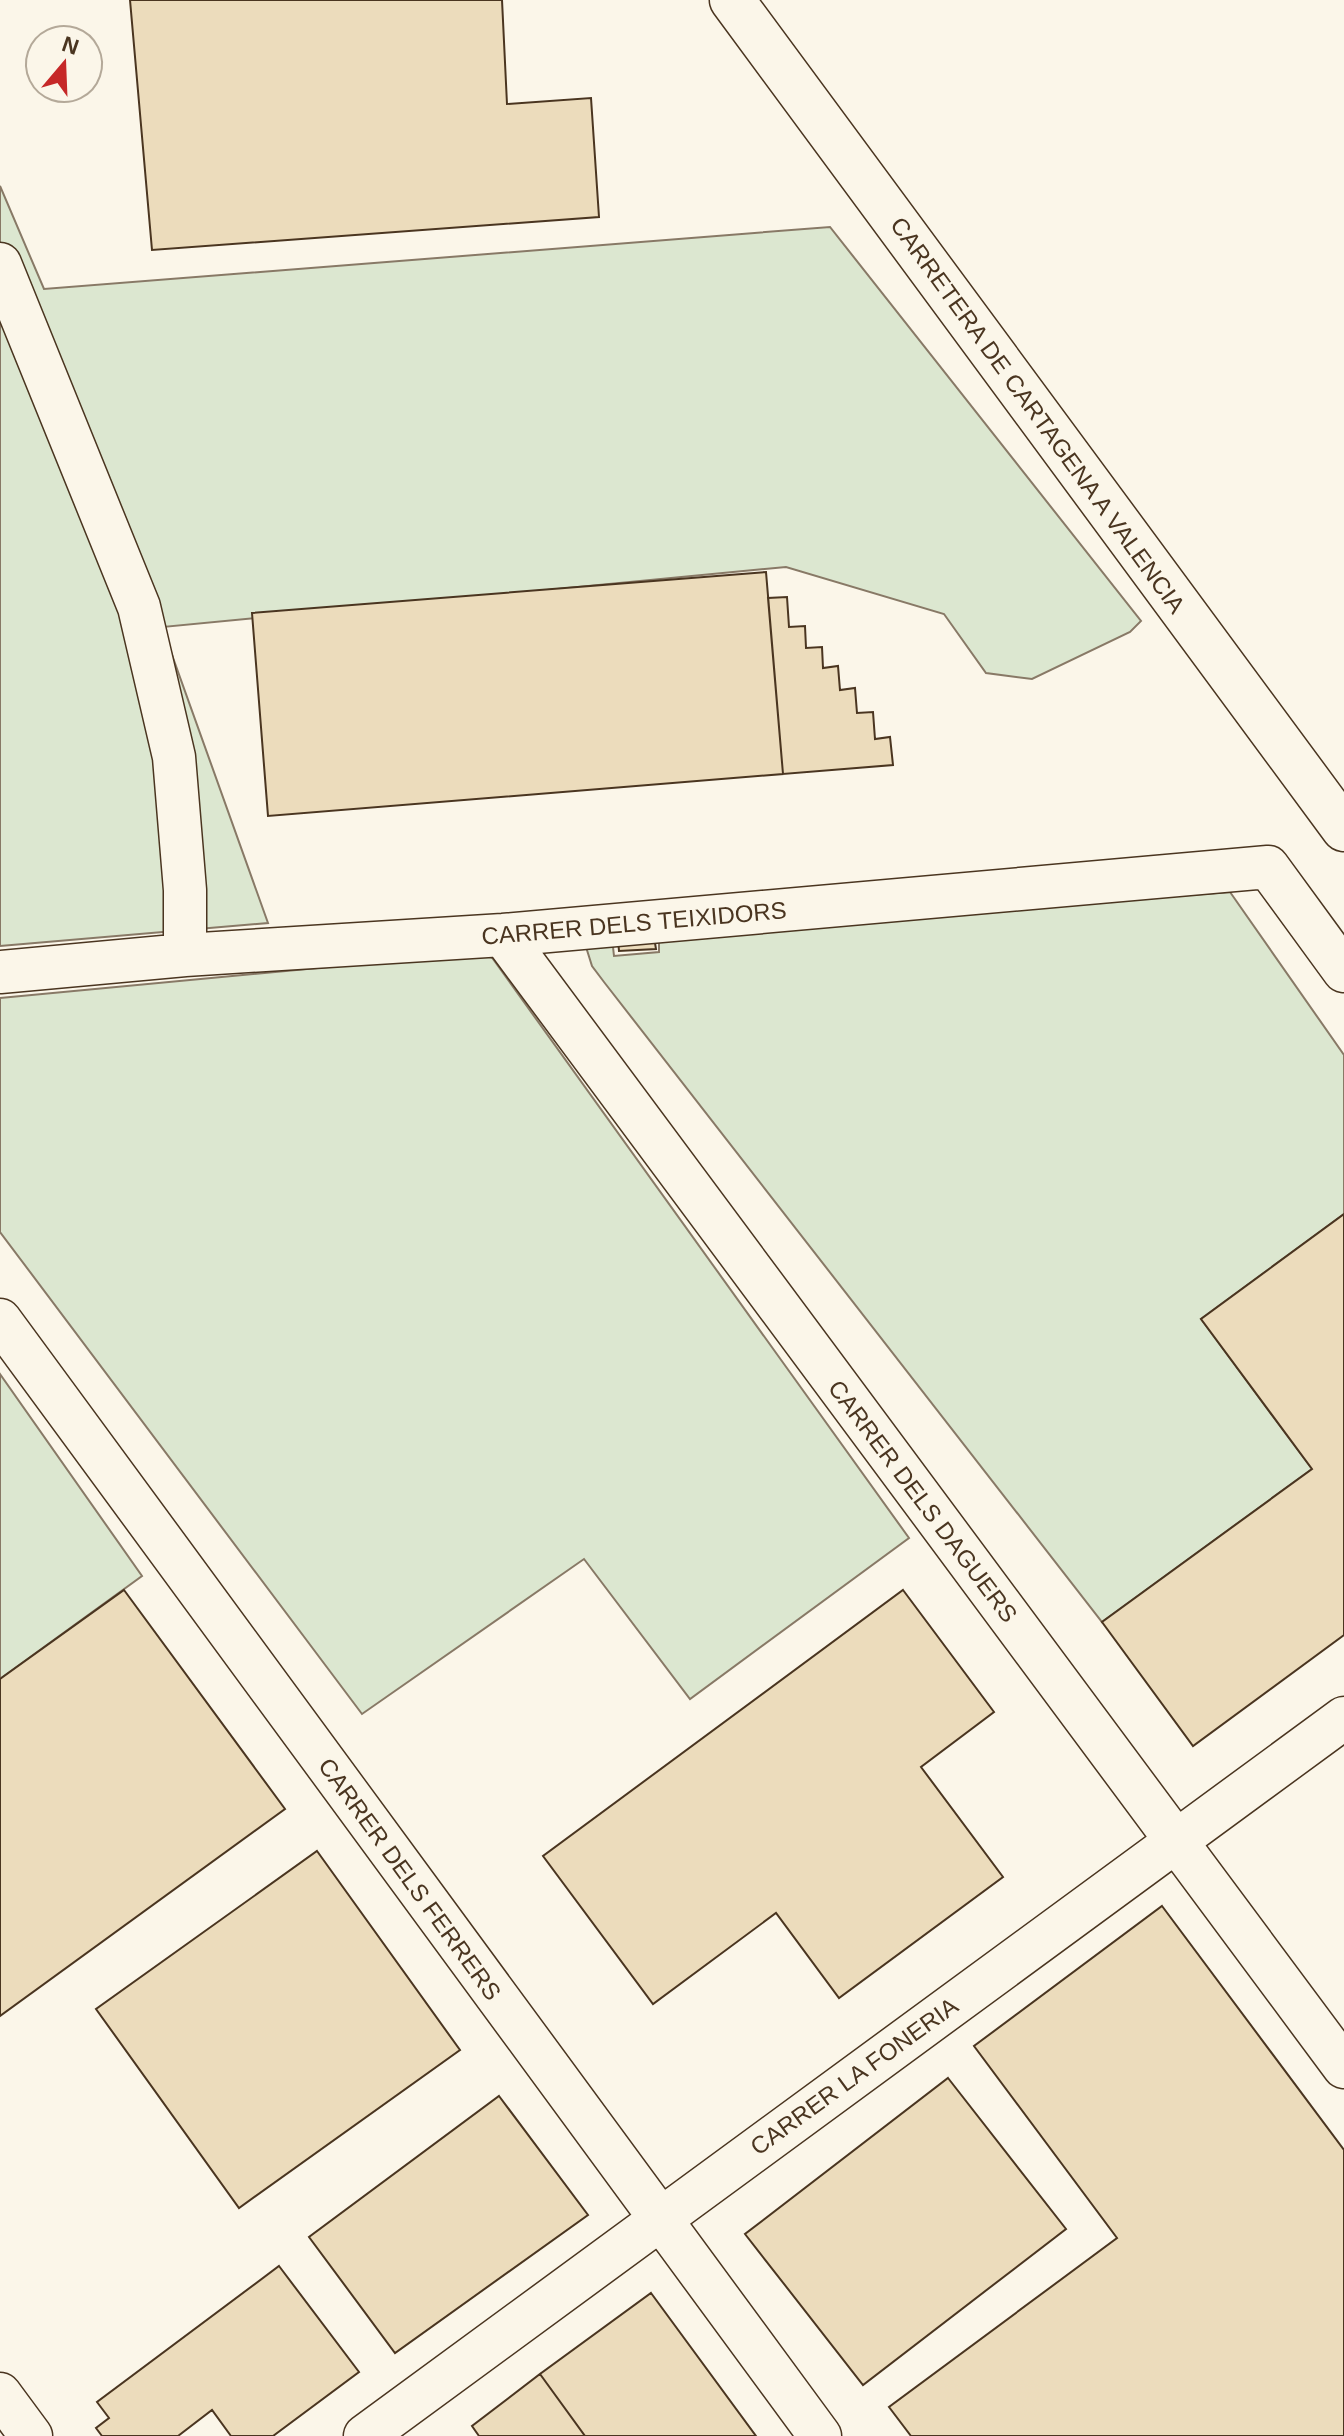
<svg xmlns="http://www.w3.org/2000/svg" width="1344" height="2436" font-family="Arial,sans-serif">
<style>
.green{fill:#dce7d0;stroke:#887966;stroke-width:2}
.building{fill:#ecdcbc;stroke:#4a3520;stroke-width:2}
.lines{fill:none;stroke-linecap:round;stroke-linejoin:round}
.minor-casing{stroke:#4a3520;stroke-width:45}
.highway-casing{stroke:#4a3520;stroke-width:47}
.minor{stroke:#fbf6e9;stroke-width:42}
.highway{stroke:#fbf6e9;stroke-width:44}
.labels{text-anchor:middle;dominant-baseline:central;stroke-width:6;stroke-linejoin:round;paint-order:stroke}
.street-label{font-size:24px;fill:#4a3520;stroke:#fbf6e9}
</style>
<rect width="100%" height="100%" fill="#fbf6e9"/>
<path class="green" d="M0 186 44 289 830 227 1141 621 1130 632 1032 679 986 673 944 614 786 567 162 627 268 923 0 946Z
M1230 892 1344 1055V1214L1201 1319 1312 1469 1102 1622 604 982 592 966 586 947 612 938 614 956 659 952V935Z
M488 952 909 1538 690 1699 584 1559 362 1714 0 1232V998Z
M0 1374 142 1576 0 1679Z"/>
<path class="building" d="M130 0H502L507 104 591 98 599 217 152 250Z
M766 572 783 774 268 816 252 613Z
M787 597 789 627 805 626 806 648 822 647 823 668 838 666 840 690 855 688 857 713 873 712 875 739 890 737 893 765 783 774 768 598Z
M654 937 656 949 619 951 618 940Z
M1344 1214V1635L1193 1746 1102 1622 1312 1469 1201 1319Z
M124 1590 285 1809 0 2016V1679Z
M903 1590 994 1712 921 1767 1003 1877 839 1998 776 1913 653 2004 543 1856Z
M317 1851 460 2050 239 2208 96 2009Z
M1162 1906 1344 2150V2436H911L889 2407 1117 2238 974 2046Z
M948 2078 1066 2229 863 2385 745 2234Z
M499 2096 588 2215 395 2353 309 2237Z
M279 2266 359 2372 273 2436H231L212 2410 178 2436H102L96 2428 109 2418 97 2402Z
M651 2293 756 2436H585L540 2374Z
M540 2374 585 2436H479L472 2426Z"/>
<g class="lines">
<defs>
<path id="minor" d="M0 264 139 607 174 757 185 890V955
M503 935 1344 2067
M0 972 185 955 503 935 1268 867 1344 971
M0 1320 820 2436
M0 2394 31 2436
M365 2436 1344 1718"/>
<path id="highway" d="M732 0 1344 829"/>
</defs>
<use href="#minor" class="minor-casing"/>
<use href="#highway" class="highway-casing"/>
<use href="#minor" class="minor"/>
<use href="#highway" class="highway"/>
</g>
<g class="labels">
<g class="street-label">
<text transform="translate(1038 415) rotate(54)">CARRETERA DE CARTAGENA A VALENCIA</text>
<text transform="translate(634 923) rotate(-5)">CARRER DELS TEIXIDORS</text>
<text transform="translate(923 1501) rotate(53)">CARRER DELS DAGUERS</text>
<text transform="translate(410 1879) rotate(54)">CARRER DELS FERRERS</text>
<text transform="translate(854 2076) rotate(-36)">CARRER LA FONERIA</text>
</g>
</g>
<g transform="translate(64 64) rotate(19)"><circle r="38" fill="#fbf6e9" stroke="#b4a999" stroke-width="2"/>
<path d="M0-6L14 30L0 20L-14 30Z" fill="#c62828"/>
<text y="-12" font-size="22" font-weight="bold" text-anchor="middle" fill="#4a3520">N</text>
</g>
</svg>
